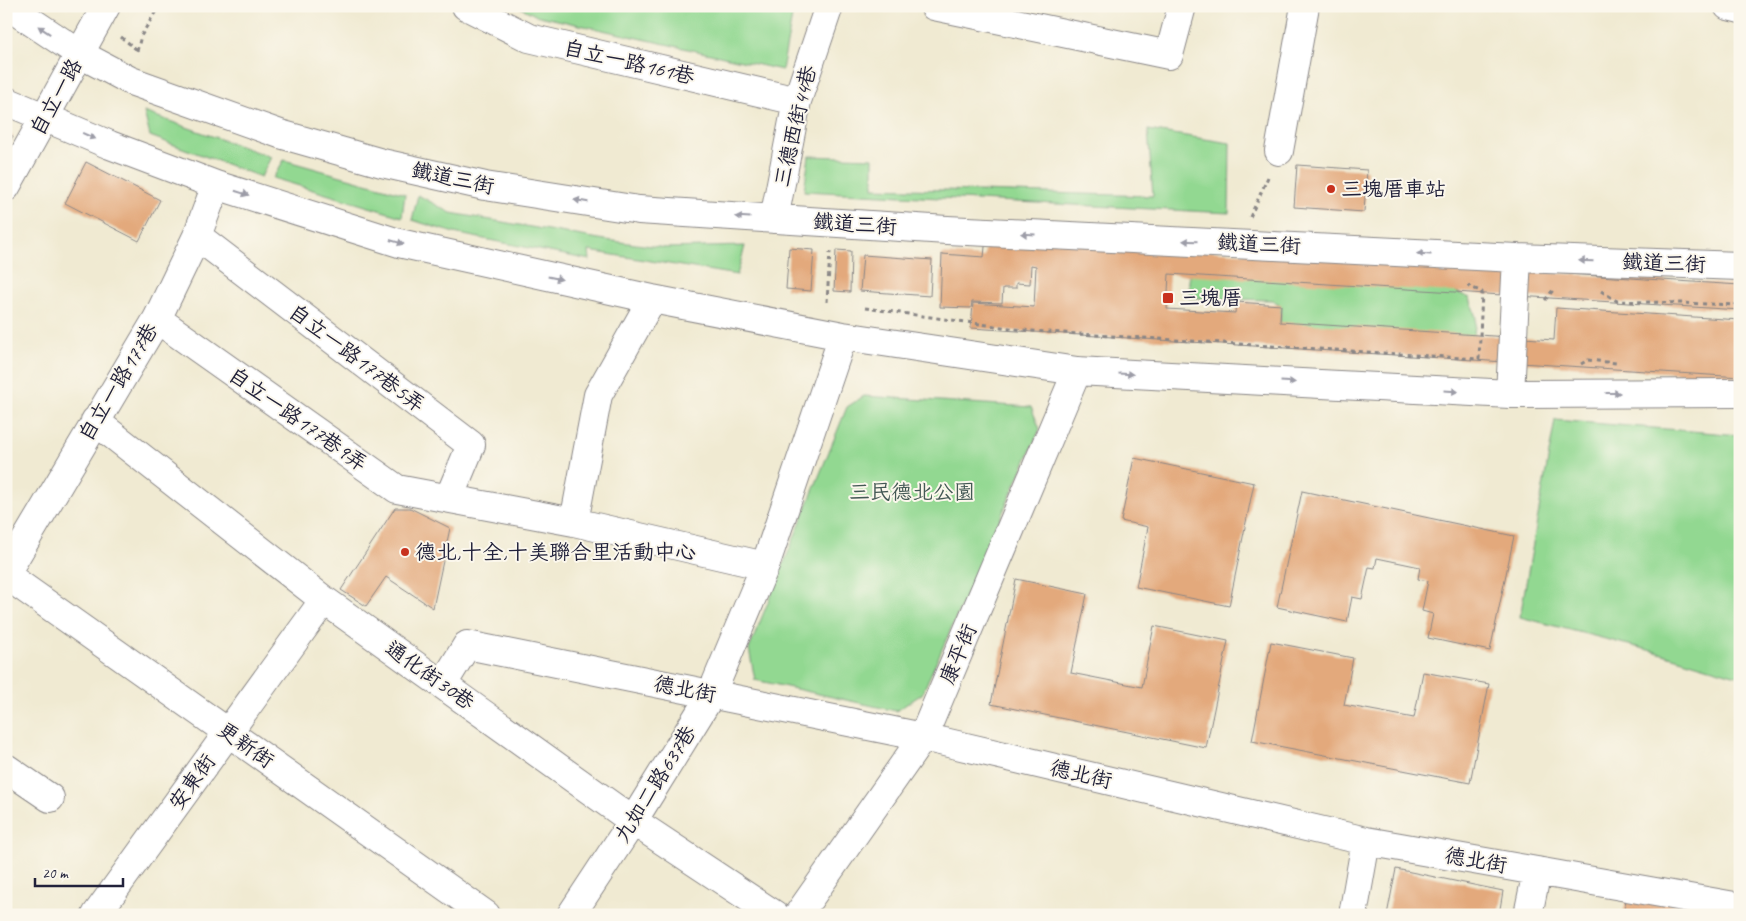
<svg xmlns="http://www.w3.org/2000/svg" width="1746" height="921" font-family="Caveat,'LXGW WenKai TC',sans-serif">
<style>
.green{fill:#92d891;stroke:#5a7d66}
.building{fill:#e3a97b}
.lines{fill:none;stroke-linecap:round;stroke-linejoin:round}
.minor-casing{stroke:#898686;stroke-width:30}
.path{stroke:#898686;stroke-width:3;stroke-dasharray:4 4;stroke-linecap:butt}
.minor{stroke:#fff;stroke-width:28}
.oneway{fill:#9c9ca7}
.poi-dot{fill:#c8321e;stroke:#fbf7ec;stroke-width:2}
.labels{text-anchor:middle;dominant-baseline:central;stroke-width:4;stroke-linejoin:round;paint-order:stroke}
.street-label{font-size:21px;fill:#22223b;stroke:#fbf7ec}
.poi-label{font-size:21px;fill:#22223b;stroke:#fbf7ec;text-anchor:start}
.park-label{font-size:21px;fill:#445955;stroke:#fbf7ec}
</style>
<rect width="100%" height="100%" fill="#fbf7ec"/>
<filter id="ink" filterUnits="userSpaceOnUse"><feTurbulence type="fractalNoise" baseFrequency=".02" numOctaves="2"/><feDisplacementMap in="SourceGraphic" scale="10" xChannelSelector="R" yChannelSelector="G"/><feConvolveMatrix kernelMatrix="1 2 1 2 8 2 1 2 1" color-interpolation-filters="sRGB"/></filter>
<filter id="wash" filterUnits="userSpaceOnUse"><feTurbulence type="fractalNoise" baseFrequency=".0096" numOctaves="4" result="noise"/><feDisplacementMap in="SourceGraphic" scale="20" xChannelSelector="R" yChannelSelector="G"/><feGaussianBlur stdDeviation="1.12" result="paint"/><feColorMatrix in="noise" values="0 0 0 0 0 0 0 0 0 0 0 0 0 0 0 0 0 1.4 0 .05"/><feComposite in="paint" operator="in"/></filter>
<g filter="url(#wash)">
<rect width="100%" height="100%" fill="#f0ead2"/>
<path class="green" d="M518 6H794L782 70 535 15Z
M144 112 271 157 261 177 150 136Z
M1148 130 1230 143 1229 213 804 191 809 156 873 158V188L1153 196Z
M284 160 405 194 402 217 273 178Z
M418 195 451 213 605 240 666 248 745 246 737 275 589 251 590 260 454 233 412 220Z
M1189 269 1431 281 1470 298 1476 318 1472 348 1280 331 1281 305 1272 300 1189 298Z
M864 396 1031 407 1040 429 922 694 896 711 755 680 749 649 847 407Z
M1555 420 1740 435V677L1656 652 1520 617Z"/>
<g id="blocks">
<path class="building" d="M6 132 13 136 6 149Z
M86 162 160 200 139 241 65 203Z
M1297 165 1367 170 1364 212 1294 207Z
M986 237 1740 285V310L1169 274 1167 309 1235 313 1236 302 1281 305 1280 322 1554 340 1556 308 1740 320V377L971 328 973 303 1034 307 1036 266 1031 265 1030 284 1016 283V288H1003L1002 303 972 302 971 308 940 307 942 254 984 257Z
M789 248 814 250 811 291 786 289Z
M836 250 851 251 850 292 834 291Z
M863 255 932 260 930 296 860 291Z
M1134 458 1254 483 1229 606 1136 587 1148 527 1121 521Z
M1302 491 1514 536 1490 651 1428 638 1433 614 1422 611 1428 581 1418 579 1420 567 1377 558 1375 568 1369 567 1362 599 1352 597 1347 622 1277 607Z
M395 508H410L450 528 433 608 386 577 366 606 341 590Z
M1016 579 1087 594 1071 673 1142 687 1154 626 1228 641 1206 748 991 704Z
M1271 642 1353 658 1344 705 1414 718 1423 672 1489 684 1470 783 1252 741Z
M6 777 16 784 6 796Z
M1396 869 1503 891 1499 915H1387Z
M1627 895 1726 915H1623Z"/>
</g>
</g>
<g filter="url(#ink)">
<use href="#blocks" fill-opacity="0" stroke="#898686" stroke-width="1"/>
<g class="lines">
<defs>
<path id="minor" d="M8 6 80 54 131 81 280 134 382 163 485 186 639 210 947 230 1517 258 1740 266
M466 6 529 38 797 101
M934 6 1169 55 1182 6
M1728 6 1740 9
M6 101 110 145 216 185 399 243 652 299 843 336 1077 371 1510 394 1740 393
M1279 151 1305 6
M6 187 106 6
M774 219 797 101 829 6
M197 236 471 445 449 498
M157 319 397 489 574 522 765 566
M1510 394 1517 258
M95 421 324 600 633 821 775 915
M574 522 598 395 652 299
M6 573 157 319 197 236 216 185
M6 575 486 915
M443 684 467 645 923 737 1366 841 1740 907
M6 768 50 798
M96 915 324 600
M571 915 633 821 711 695 765 566 843 336
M798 915 923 737 1077 371
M1353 915 1366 841
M1528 915 1537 871"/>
</defs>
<use href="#minor" class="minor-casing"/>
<path class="path" d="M121 37 136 49
M137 51 141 36 159 6
M1250 217 1268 177
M1601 291 1617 301 1740 305
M1545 300 1554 289
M827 302 830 252
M865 308 1031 331 1479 359 1482 292 1468 286
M1581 364 1588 360 1616 363"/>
<use href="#minor" class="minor"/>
</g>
<defs><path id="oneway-solid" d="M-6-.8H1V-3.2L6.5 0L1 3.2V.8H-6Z" transform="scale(1.25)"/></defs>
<g class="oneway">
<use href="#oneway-solid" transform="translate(44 30) rotate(-146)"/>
<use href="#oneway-solid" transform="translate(89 136) rotate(24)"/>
<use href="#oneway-solid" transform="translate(242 193) rotate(18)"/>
<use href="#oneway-solid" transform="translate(581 201) rotate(-171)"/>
<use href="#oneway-solid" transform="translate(743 217) rotate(-176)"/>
<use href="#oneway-solid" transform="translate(1028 234) rotate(-177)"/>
<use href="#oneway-solid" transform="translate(1190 241) rotate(-178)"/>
<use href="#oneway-solid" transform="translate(397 242) rotate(16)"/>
<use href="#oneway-solid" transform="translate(1424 254) rotate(-177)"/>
<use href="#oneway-solid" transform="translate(1586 261) rotate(-178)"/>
<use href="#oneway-solid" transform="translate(555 278) rotate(12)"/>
<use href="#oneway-solid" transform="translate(1126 374) rotate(3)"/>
<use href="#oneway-solid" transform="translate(1288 382) rotate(3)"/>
<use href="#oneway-solid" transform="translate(1451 391) rotate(3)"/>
<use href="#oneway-solid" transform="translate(1613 393)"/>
</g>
</g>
<g class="poi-dot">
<circle cx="1331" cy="189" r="5"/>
<rect x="1162" y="292" width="12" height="12" rx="2.5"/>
<circle cx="405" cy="552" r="5"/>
</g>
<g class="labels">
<g class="street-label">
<text transform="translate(629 62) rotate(13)">自立一路161巷</text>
<text transform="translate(56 97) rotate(-61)">自立一路</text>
<text transform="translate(795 126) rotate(-77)">三德西街44巷</text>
<text transform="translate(453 178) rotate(12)">鐵道三街</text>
<text transform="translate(855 224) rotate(4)">鐵道三街</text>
<text transform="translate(1259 244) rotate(3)">鐵道三街</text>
<text transform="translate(1664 263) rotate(2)">鐵道三街</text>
<text transform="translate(357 358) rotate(37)">自立一路177巷5弄</text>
<text transform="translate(118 382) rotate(-59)">自立一路177巷</text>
<text transform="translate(298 419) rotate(35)">自立一路177巷9弄</text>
<text transform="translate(958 654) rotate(-67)">康平街</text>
<text transform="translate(430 675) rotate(35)">通化街30巷</text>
<text transform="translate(685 689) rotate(11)">德北街</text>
<text transform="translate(246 745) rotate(35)">更新街</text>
<text transform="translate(1081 774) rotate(13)">德北街</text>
<text transform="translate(192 782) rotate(-54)">安東街</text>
<text transform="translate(655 784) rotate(-58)">九如二路637巷</text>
<text transform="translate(1476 860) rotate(10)">德北街</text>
</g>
<g class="poi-label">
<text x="1341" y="189">三塊厝車站</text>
<text x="1179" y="298">三塊厝</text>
<text x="415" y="552">德北,十全,十美聯合里活動中心</text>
</g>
<g class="park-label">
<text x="912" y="492">三民德北公園</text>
</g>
</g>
<rect width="1746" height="921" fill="none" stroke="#fbf7ec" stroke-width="25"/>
<path d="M35 878v8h88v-8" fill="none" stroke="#22223b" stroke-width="2.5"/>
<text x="42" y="878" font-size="15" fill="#22223b" stroke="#fbf7ec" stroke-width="4" paint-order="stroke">20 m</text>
</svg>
